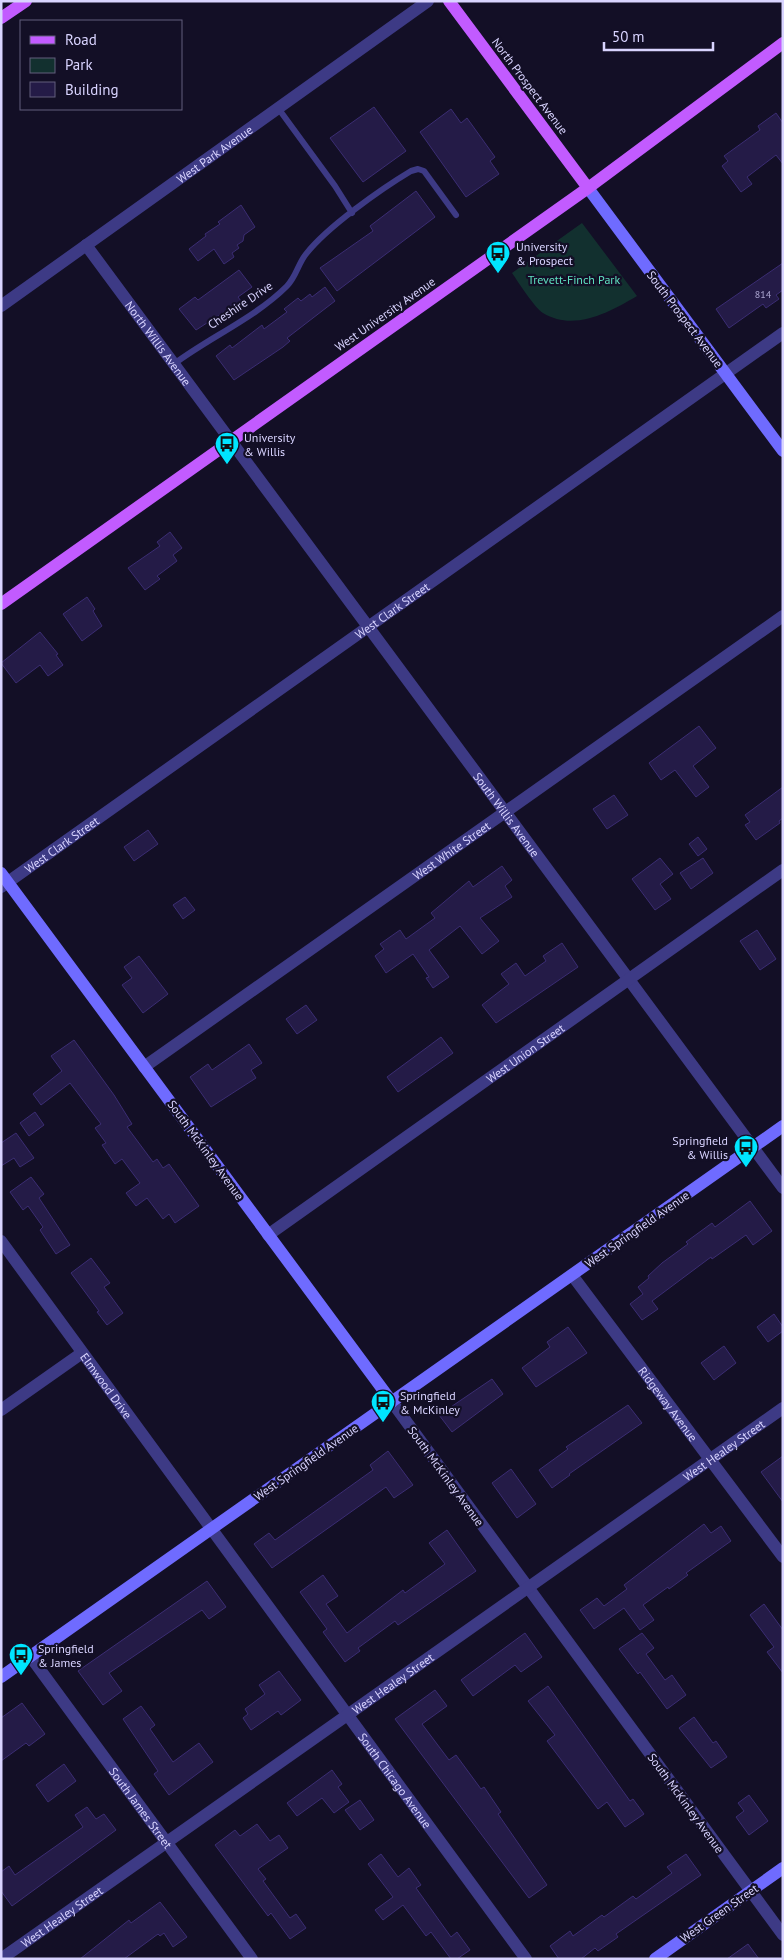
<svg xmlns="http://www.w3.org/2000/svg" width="784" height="1960" font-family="'PT Sans',sans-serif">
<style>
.green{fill:#12302f}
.building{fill:#241b47;stroke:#3b2d73}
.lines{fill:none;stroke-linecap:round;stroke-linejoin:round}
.lane{stroke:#3d3a85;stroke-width:6}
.street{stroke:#3d3a85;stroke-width:12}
.secondary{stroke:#6f6bff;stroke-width:12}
.primary{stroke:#c25bff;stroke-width:12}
.labels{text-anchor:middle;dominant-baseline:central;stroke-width:4.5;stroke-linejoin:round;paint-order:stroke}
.number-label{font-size:10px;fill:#aca6d1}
.street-label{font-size:12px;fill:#d9d4ff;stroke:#130f26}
.poi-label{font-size:12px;fill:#d9d4ff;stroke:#130f26;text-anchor:start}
.park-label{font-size:12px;fill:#5fe0c0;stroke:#130f26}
</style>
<rect width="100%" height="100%" fill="#130f26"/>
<path class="green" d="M582 223 637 296C610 312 574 332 543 313 534 307 519 283 512 273Z"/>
<path class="building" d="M374 107 406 151 363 182 330 138Z
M451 109 461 123 467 118 495 157 490 161 499 174 466 197 420 132Z
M776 113 783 123V164L776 155 747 177 752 184 741 192 722 166 728 161 724 156 760 130 758 126Z
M416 191 435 217 337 291 320 268 373 231 370 226Z
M241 205 255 227 244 235 243 241 237 245 239 248 232 253 234 257 224 264 214 249 198 261 189 249 206 236 205 234 220 224 218 222Z
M783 263V290L776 295 779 299 766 308 763 304 729 328 716 309Z
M239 270 252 287 238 297 241 301 196 330 179 309 195 297 198 300Z
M325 287 335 301 287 338 290 341 283 347 234 380 216 356 230 345 232 348 262 325 264 329 287 312 284 309 298 298 301 301 310 294 312 297Z
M170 532 182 548 173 555 177 561 157 576 160 579 145 590 128 568 160 546 157 542Z
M87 597 95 609 93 611 102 626 82 641 63 614Z
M40 632 58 654 56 655 63 665 48 676 40 665 16 683 1 663Z
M699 726 716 748 693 766 709 787 696 797 675 770 661 780 649 763Z
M783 787V818L779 821 780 823 756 840 745 825 750 822 745 815Z
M614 795 628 815 607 829 593 809Z
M148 830 158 844 134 861 124 847Z
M698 837 707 849 698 856 689 844Z
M660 858 673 874 660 884 671 899 655 910 632 879Z
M703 858 713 873 691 889 680 873Z
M502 866 512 880 505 886 512 897 480 918 499 941 482 954 460 926 429 950 449 977 433 988 426 978 429 977 413 954 386 973 375 956 384 949 380 944 400 930 406 939 435 918 431 913 469 881 473 887Z
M185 897 195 910 183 919 173 905Z
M757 930 776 959 760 970 740 941Z
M562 943 578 967 496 1023 482 1005 509 984 501 974 516 963 525 976 546 961 543 956Z
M139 956 168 994 143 1013 122 985 132 978 124 967Z
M306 1005 317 1020 297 1034 286 1019Z
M441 1037 453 1053 398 1092 387 1077Z
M74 1040 114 1095 132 1124 127 1127 153 1162 157 1159 163 1168 169 1164 199 1206 175 1223 169 1214 163 1219 147 1198 136 1206 126 1193 140 1183 122 1159 115 1164 102 1145 106 1143 95 1128 101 1124 70 1083 41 1105 33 1094 62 1071 51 1056Z
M249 1044 262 1063 251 1070 256 1078 211 1107 190 1077 208 1064 212 1070Z
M35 1112 44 1125 29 1136 20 1123Z
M16 1133 34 1158 20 1167 14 1158 1 1166V1143Z
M31 1177 44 1194 39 1198 70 1245 56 1254 40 1230 43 1227 28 1206 23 1210 10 1192Z
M750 1201 772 1231 753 1245 746 1235 712 1259 711 1257 652 1301 658 1309 642 1320 630 1304 643 1294 638 1287 649 1278 648 1276 662 1263 688 1244 686 1242 712 1223 715 1227Z
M91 1258 110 1283 104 1287 123 1313 107 1325 97 1312 99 1311 71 1273Z
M774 1314 783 1327V1331L768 1342 757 1327Z
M568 1327 587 1353 536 1387 522 1368 550 1347 547 1342Z
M724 1346 736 1363 714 1380 701 1363Z
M492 1379 503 1394 452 1432 439 1415Z
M628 1405 642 1423 569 1474 570 1475 552 1488 539 1470 568 1449 566 1447Z
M388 1451 413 1485 394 1498 386 1487 272 1568 254 1544 269 1533 275 1540 373 1470 370 1465Z
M783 1456V1502L761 1472Z
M511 1469 536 1504 517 1518 492 1483Z
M704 1524 711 1533 721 1526 731 1541 686 1573 688 1575 669 1589 668 1587 643 1605 654 1620 640 1630 624 1608 594 1629 580 1610 597 1598 604 1606 627 1589 624 1585Z
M447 1530 476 1571 398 1625 395 1621 358 1648 360 1651 345 1662 323 1632 327 1629 300 1592 323 1575 338 1596 326 1604 347 1633 403 1590 405 1593 445 1564 429 1543Z
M207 1581 226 1607 209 1619 202 1610 109 1673 122 1691 103 1705 78 1671Z
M764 1604 783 1630V1673L767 1652 774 1647 750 1615Z
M525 1633 542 1657 521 1672 515 1665 473 1696 461 1680Z
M642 1633 654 1648 646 1654 665 1680 672 1675 686 1695 667 1709 640 1672 638 1674 619 1649Z
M279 1671 301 1700 281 1715 278 1711 251 1730 243 1718 248 1714 245 1709 265 1694 259 1685Z
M548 1686 630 1801 633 1799 644 1814 625 1827 607 1802 598 1809 547 1741 555 1735 528 1701Z
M435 1690 447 1706 422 1724 449 1760 456 1755 481 1789 484 1787 501 1812 498 1814 547 1885 529 1898 395 1719Z
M22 1703 45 1734 29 1746 26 1743 1 1761V1718Z
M141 1706 155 1725 150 1729 173 1762 199 1743 213 1762 169 1795 154 1774 158 1771 123 1719Z
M694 1717 713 1743 716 1741 727 1757 711 1768 679 1728Z
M64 1764 76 1781 48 1802 36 1785Z
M332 1770 342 1784 338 1787 349 1802 334 1813 322 1798 297 1816 287 1803Z
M749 1795 768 1821 749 1835 736 1817 744 1811 738 1803Z
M360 1800 374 1820 360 1830 345 1810Z
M87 1807 96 1819 104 1814 116 1830 12 1906 1 1891V1872L9 1866 15 1875 83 1827 75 1815Z
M257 1824 270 1841 279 1835 288 1848 258 1869 266 1879 263 1881 290 1918 296 1914 306 1928 290 1939 271 1913 268 1916 215 1845 235 1830 240 1836Z
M381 1854 398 1877 409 1868 421 1885 416 1888 451 1937 457 1932 470 1950 457 1959H451L431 1932 426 1936 403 1905 383 1920 375 1910 393 1897 368 1864Z
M686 1854 701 1875 616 1934 618 1937 598 1951 595 1948 581 1959H559L550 1946 570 1931 573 1936 602 1915 604 1917 633 1896 636 1899 672 1873 667 1867Z
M160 1902 187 1937 173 1947 164 1933 160 1936 158 1934 124 1959H80L129 1920 131 1923Z
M748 1944 759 1959H727Z"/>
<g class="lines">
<path class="lane" d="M278 108 335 186 352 213
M174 364C210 337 255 318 287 286 296 277 298 264 306 254 327 227 381 189 411 171L418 169 424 171 456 215"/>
<g class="street">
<path id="s1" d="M86 245 783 1188"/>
<path id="s2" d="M1 306 428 1"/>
<path id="s3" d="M1 887 783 333"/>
<path id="s4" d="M144 1067 783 616"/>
<path id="s5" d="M268 1235 783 870"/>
<path id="s6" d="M1 1241 526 1959"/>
<path id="s7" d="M572 1275 783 1557"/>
<path d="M392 1402 783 1935"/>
<path d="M1 1410 82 1353"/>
<path id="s8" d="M30 1656 252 1959"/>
<path id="s9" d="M1 1959 783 1408"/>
</g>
<path class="secondary" d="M588 188 783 451
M1 873 392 1402
M1 1677 783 1126
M655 1959 783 1868"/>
<path class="primary" d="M449 1 588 188
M1 18 26 1
M1 604 588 188 783 43"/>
</g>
<defs>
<symbol id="bus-pin" viewBox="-11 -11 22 30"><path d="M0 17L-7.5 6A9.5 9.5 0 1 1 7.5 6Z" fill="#00e5ff" stroke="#130f26"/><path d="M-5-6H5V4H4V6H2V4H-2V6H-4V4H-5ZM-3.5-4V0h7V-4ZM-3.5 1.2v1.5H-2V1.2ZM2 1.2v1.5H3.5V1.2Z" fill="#111"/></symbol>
</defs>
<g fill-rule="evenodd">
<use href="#bus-pin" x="484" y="239" width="28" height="38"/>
<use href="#bus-pin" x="213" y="430" width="28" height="38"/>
<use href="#bus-pin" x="732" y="1133" width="28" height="38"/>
<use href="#bus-pin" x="369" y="1388" width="28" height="38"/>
<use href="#bus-pin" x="7" y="1641" width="28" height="38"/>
</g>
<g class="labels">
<g class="number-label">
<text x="763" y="294">814</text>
</g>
<g class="street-label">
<text transform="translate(530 86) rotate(53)">North Prospect Avenue</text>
<text stroke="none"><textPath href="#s2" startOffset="262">West Park Avenue</textPath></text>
<text transform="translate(240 305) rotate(-34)">Cheshire Drive</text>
<text transform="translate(385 314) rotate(-35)">West University Avenue</text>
<text transform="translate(685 319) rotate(53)">South Prospect Avenue</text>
<text stroke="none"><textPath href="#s1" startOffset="122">North Willis Avenue</textPath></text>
<text stroke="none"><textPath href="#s3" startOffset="479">West Clark Street</textPath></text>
<text stroke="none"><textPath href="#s1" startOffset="708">South Willis Avenue</textPath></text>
<text stroke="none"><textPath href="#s3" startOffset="74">West Clark Street</textPath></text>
<text stroke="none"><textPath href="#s4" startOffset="376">West White Street</textPath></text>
<text stroke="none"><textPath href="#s5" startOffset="315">West Union Street</textPath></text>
<text transform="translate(206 1150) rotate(54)">South McKinley Avenue</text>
<text transform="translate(637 1229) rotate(-35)">West Springfield Avenue</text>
<text stroke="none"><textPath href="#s6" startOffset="179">Elmwood Drive</textPath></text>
<text stroke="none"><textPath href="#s7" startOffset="161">Ridgeway Avenue</textPath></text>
<text stroke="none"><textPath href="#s9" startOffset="884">West Healey Street</textPath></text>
<text transform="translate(306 1462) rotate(-35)">West Springfield Avenue</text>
<text transform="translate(446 1476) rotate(54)">South McKinley Avenue</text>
<text stroke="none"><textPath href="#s9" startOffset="479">West Healey Street</textPath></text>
<text stroke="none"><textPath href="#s6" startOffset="668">South Chicago Avenue</textPath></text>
<text transform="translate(686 1803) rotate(54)">South McKinley Avenue</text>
<text stroke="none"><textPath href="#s8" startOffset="188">South James Street</textPath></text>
<text transform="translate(719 1913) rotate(-35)">West Green Street</text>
<text stroke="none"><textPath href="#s9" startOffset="74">West Healey Street</textPath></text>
</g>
<g class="poi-label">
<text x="516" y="246">University<tspan x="516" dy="14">&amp; Prospect</tspan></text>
<text x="244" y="437">University<tspan x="244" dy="14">&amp; Willis</tspan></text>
<text x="728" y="1140" text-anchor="end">Springfield<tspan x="728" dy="14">&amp; Willis</tspan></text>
<text x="400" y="1395">Springfield<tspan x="400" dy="14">&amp; McKinley</tspan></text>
<text x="38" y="1648">Springfield<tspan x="38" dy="14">&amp; James</tspan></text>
</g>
<g class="park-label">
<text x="574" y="279">Trevett-Finch Park</text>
</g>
</g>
<rect width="784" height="1960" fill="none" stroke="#d9d4ff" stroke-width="5"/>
<rect x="20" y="20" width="162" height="90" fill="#130f26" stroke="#625e7d"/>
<rect x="30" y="36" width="25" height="8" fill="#c25bff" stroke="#625e7d"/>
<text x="65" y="45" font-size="15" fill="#d9d4ff">Road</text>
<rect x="30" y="58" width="25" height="15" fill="#12302f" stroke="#625e7d"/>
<text x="65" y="70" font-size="15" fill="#d9d4ff">Park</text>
<rect x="30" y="82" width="25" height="15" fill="#241b47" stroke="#625e7d"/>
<text x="65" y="95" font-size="15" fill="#d9d4ff">Building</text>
<path d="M604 42v8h109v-8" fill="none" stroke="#d9d4ff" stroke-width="2.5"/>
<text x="612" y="42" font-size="15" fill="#d9d4ff" stroke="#130f26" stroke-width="4" paint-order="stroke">50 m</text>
</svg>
